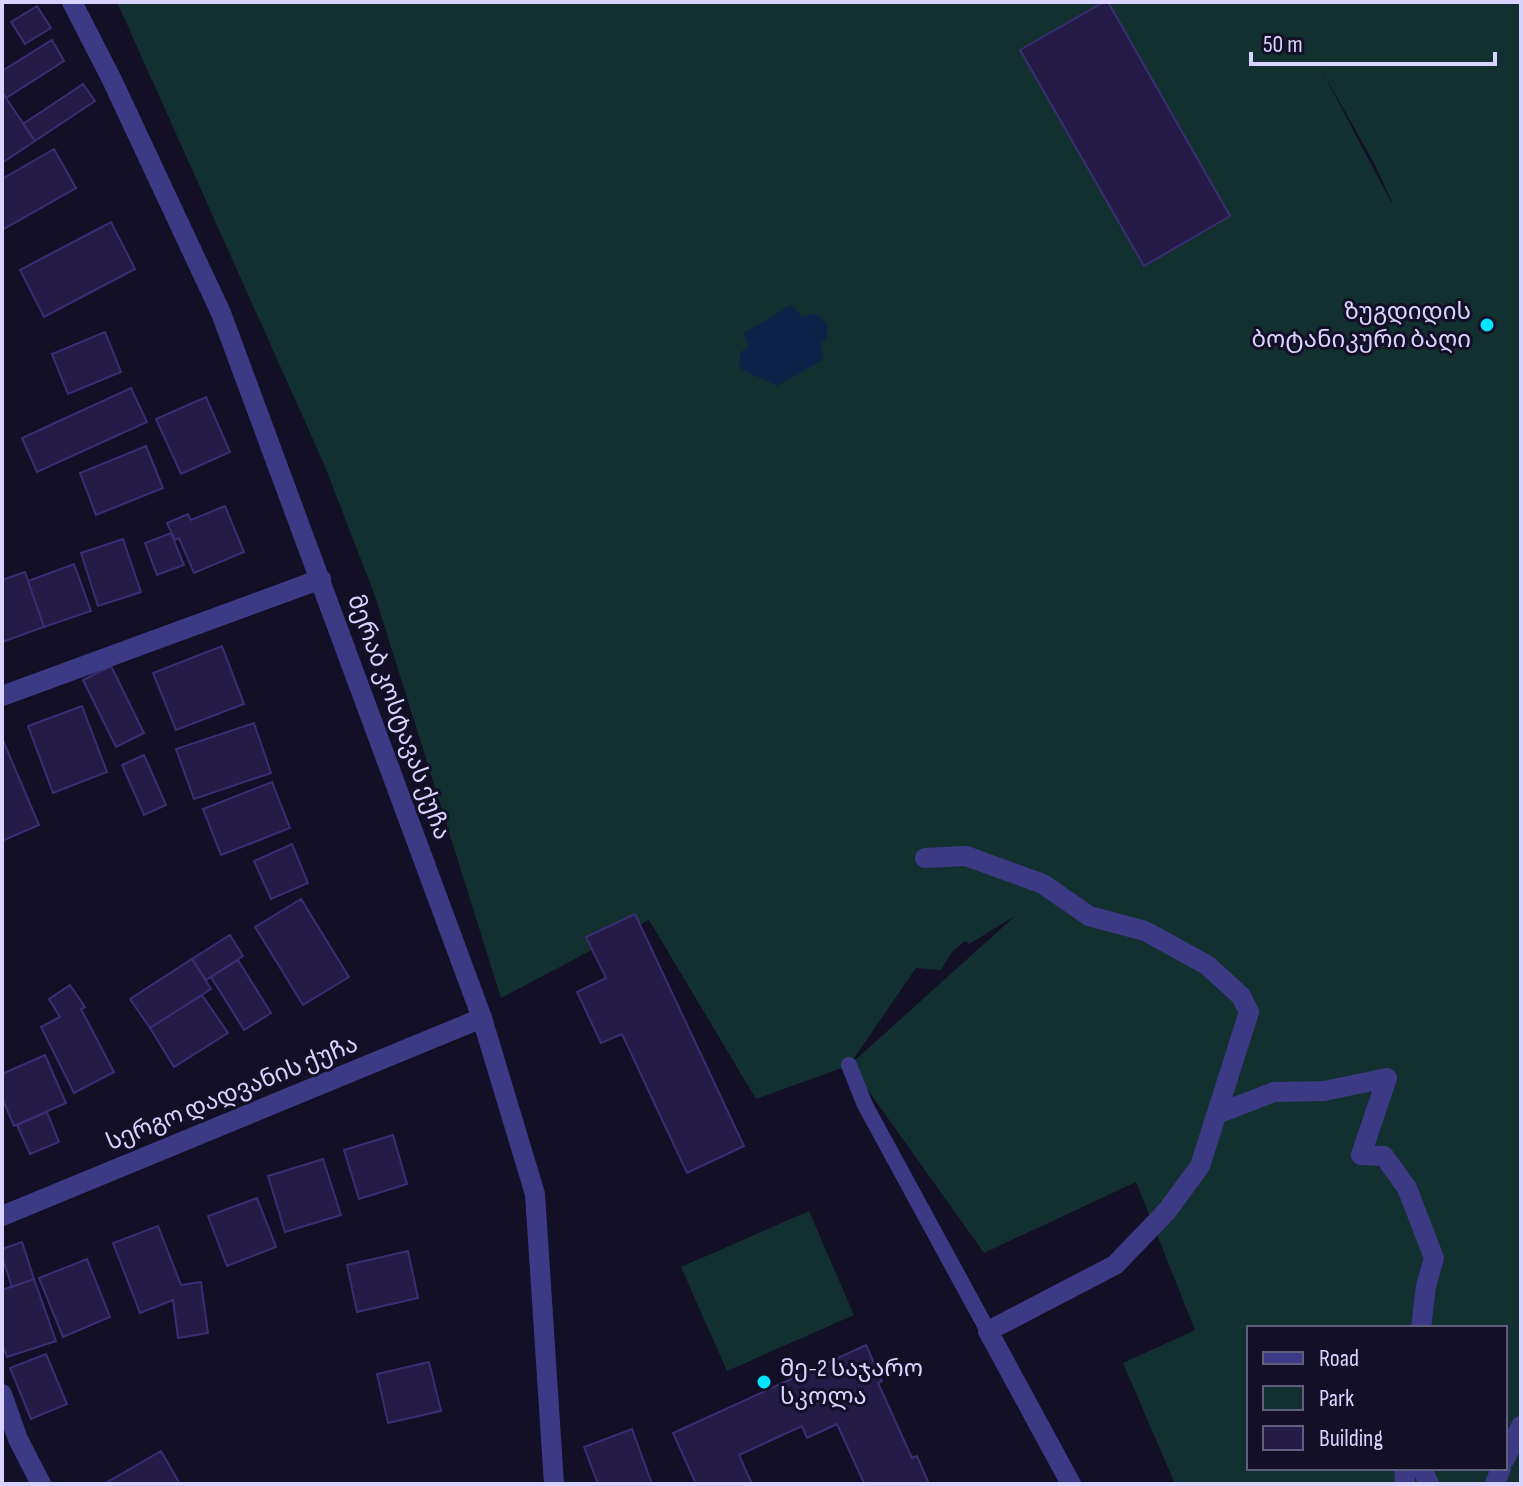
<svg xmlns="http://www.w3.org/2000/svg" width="1523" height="1486" font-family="'Sofia Sans Condensed','Noto Sans Georgian',sans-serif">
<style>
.green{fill:#12302f;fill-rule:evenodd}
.water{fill:#0c2248}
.building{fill:#241b47;stroke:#3b2d73;stroke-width:2}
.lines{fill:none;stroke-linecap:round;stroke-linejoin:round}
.service{stroke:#3d3a85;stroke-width:16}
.pedestrian{stroke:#3d3a85;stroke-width:20}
.minor{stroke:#3d3a85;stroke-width:20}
.tertiary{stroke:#3d3a85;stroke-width:20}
.poi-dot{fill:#00e5ff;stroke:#130f26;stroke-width:3}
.labels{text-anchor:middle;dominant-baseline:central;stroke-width:6;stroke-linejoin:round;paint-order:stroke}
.poi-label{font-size:24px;fill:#d9d4ff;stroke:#130f26;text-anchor:end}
.street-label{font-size:24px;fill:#d9d4ff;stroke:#130f26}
</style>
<rect width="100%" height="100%" fill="#130f26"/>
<path class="green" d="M117 2H1521V1484H1175L1123 1363 1195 1330 1136 1182 984 1253 850 1065 756 1099 649 920 501 998 375 596 324 464ZM1321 69 1374 163 1392 202H1391ZM1015 916 853 1062 852 1061 916 968 941 970 951 953 965 941 969 944ZM1249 1328H1505V1468H1249Z
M809 1211 854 1315 727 1371 681 1267Z"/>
<path class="water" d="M791 305 802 317 814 313C825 320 829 325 827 338L820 344 824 359 777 386C764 378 751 376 739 367L740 353 749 346 744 333Z"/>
<path class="building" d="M1104 2H1108L1230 216 1144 266 1020 50Z
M37 6 51 28 25 44 11 22Z
M52 40 64 61 6 98 2 91V71Z
M83 84 95 101 35 141 23 124Z
M2 92 35 141 2 163Z
M54 149 76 188 2 230V179Z
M111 222 135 269 44 317 20 270Z
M105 332 121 372 68 394 52 354Z
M131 388 147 422 37 472 22 438Z
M206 397 230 452 181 474 156 419Z
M146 446 163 488 96 515 80 473Z
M225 506 244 552 194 573 179 538 175 540 167 523 188 514 191 520Z
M171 533 184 565 157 575 145 543Z
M123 539 141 592 98 606 81 553Z
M74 564 91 611 44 627 28 581Z
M25 572 44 627 2 642V580Z
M222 646 244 704 176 730 153 673Z
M111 666 144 733 116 747 83 680Z
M82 706 107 772 53 793 28 726Z
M254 723 271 773 194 799 176 749Z
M2 738 39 825 2 841Z
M144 755 166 805 144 815 122 765Z
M272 782 290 828 221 855 203 809Z
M292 844 308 883 271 899 254 861Z
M301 899 349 977 303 1005 255 927Z
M635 914 744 1146 687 1173 622 1034 601 1043 577 992 606 978 586 937Z
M230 935 243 956 206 980 192 959Z
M192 959 211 989 150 1028 130 999Z
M238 960 271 1013 244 1030 211 977Z
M70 985 85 1007 81 1009 114 1072 74 1093 41 1027 60 1017 49 999Z
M202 995 228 1033 174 1067 150 1028Z
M45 1055 66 1103 14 1126 2 1098V1074Z
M47 1112 59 1142 30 1154 17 1125Z
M393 1135 407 1184 359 1199 344 1150Z
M323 1159 341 1215 285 1232 268 1176Z
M257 1198 276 1247 227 1266 208 1216Z
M158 1226 181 1285 201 1282 208 1333 178 1338 173 1300 140 1313 113 1243Z
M22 1242 34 1279 12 1287 2 1257V1249Z
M408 1251 418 1298 357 1312 347 1265Z
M87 1259 110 1317 63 1337 39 1278Z
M34 1279 56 1341 7 1357 2 1343V1290Z
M866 1345 882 1381 878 1383 912 1458 917 1456 929 1484H862L864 1483 837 1424 807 1438 802 1426 739 1455 752 1484H696L673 1433Z
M46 1354 67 1404 31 1419 10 1368Z
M429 1362 441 1411 388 1423 377 1374Z
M632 1429 652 1484H598L584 1447Z
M161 1451 180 1484H104Z"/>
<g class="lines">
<path class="service" d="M849 1065 865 1105 988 1331"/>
<path class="pedestrian" d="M925 858 966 856 1043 884 1089 916 1145 931 1207 965 1241 996 1249 1012 1200 1166 1167 1211 1115 1265 988 1331
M1387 1078 1361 1155 1384 1156 1407 1188 1434 1258 1426 1286 1421 1328
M1217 1114 1274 1092 1324 1091 1387 1078
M1505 1459 1521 1426
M1404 1468 1405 1484
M1422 1468 1429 1484
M1495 1484 1501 1468"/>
<path class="minor" d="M2 696 321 579
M2 1216 482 1018
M988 1331 1071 1484
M2 1394 18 1439 41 1484"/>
<path class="tertiary" d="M72 2 112 80 221 313 482 1018 535 1194 554 1484"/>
</g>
<g class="poi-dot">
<circle cx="1487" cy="325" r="8"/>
<circle cx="764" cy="1382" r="8"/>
</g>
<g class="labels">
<g class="poi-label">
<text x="1471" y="311">ზუგდიდის<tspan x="1471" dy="28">ბოტანიკური ბაღი</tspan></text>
<text x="780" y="1368" text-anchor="start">მე-2 საჯარო<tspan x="780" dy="28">სკოლა</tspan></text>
</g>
<g class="street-label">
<text transform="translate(399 717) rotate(70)">მერაბ კოსტავას ქუჩა</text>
<text transform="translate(232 1093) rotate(-22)">სერგო დადვანის ქუჩა</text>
</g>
</g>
<rect width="1523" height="1486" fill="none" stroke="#d9d4ff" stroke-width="8"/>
<rect x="1247" y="1326" width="260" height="144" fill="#130f26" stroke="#625e7d" stroke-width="2"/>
<rect x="1263" y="1352" width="40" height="12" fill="#3d3a85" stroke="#625e7d" stroke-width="2"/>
<text x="1319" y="1366" font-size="24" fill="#d9d4ff">Road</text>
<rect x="1263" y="1386" width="40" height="24" fill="#12302f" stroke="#625e7d" stroke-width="2"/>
<text x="1319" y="1406" font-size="24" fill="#d9d4ff">Park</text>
<rect x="1263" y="1426" width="40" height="24" fill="#241b47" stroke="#625e7d" stroke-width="2"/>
<text x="1319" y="1446" font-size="24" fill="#d9d4ff">Building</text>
<path d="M1251 52v12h244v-12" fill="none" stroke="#d9d4ff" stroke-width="4"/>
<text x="1263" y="52" font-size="24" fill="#d9d4ff" stroke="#130f26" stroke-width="6" paint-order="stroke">50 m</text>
</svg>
